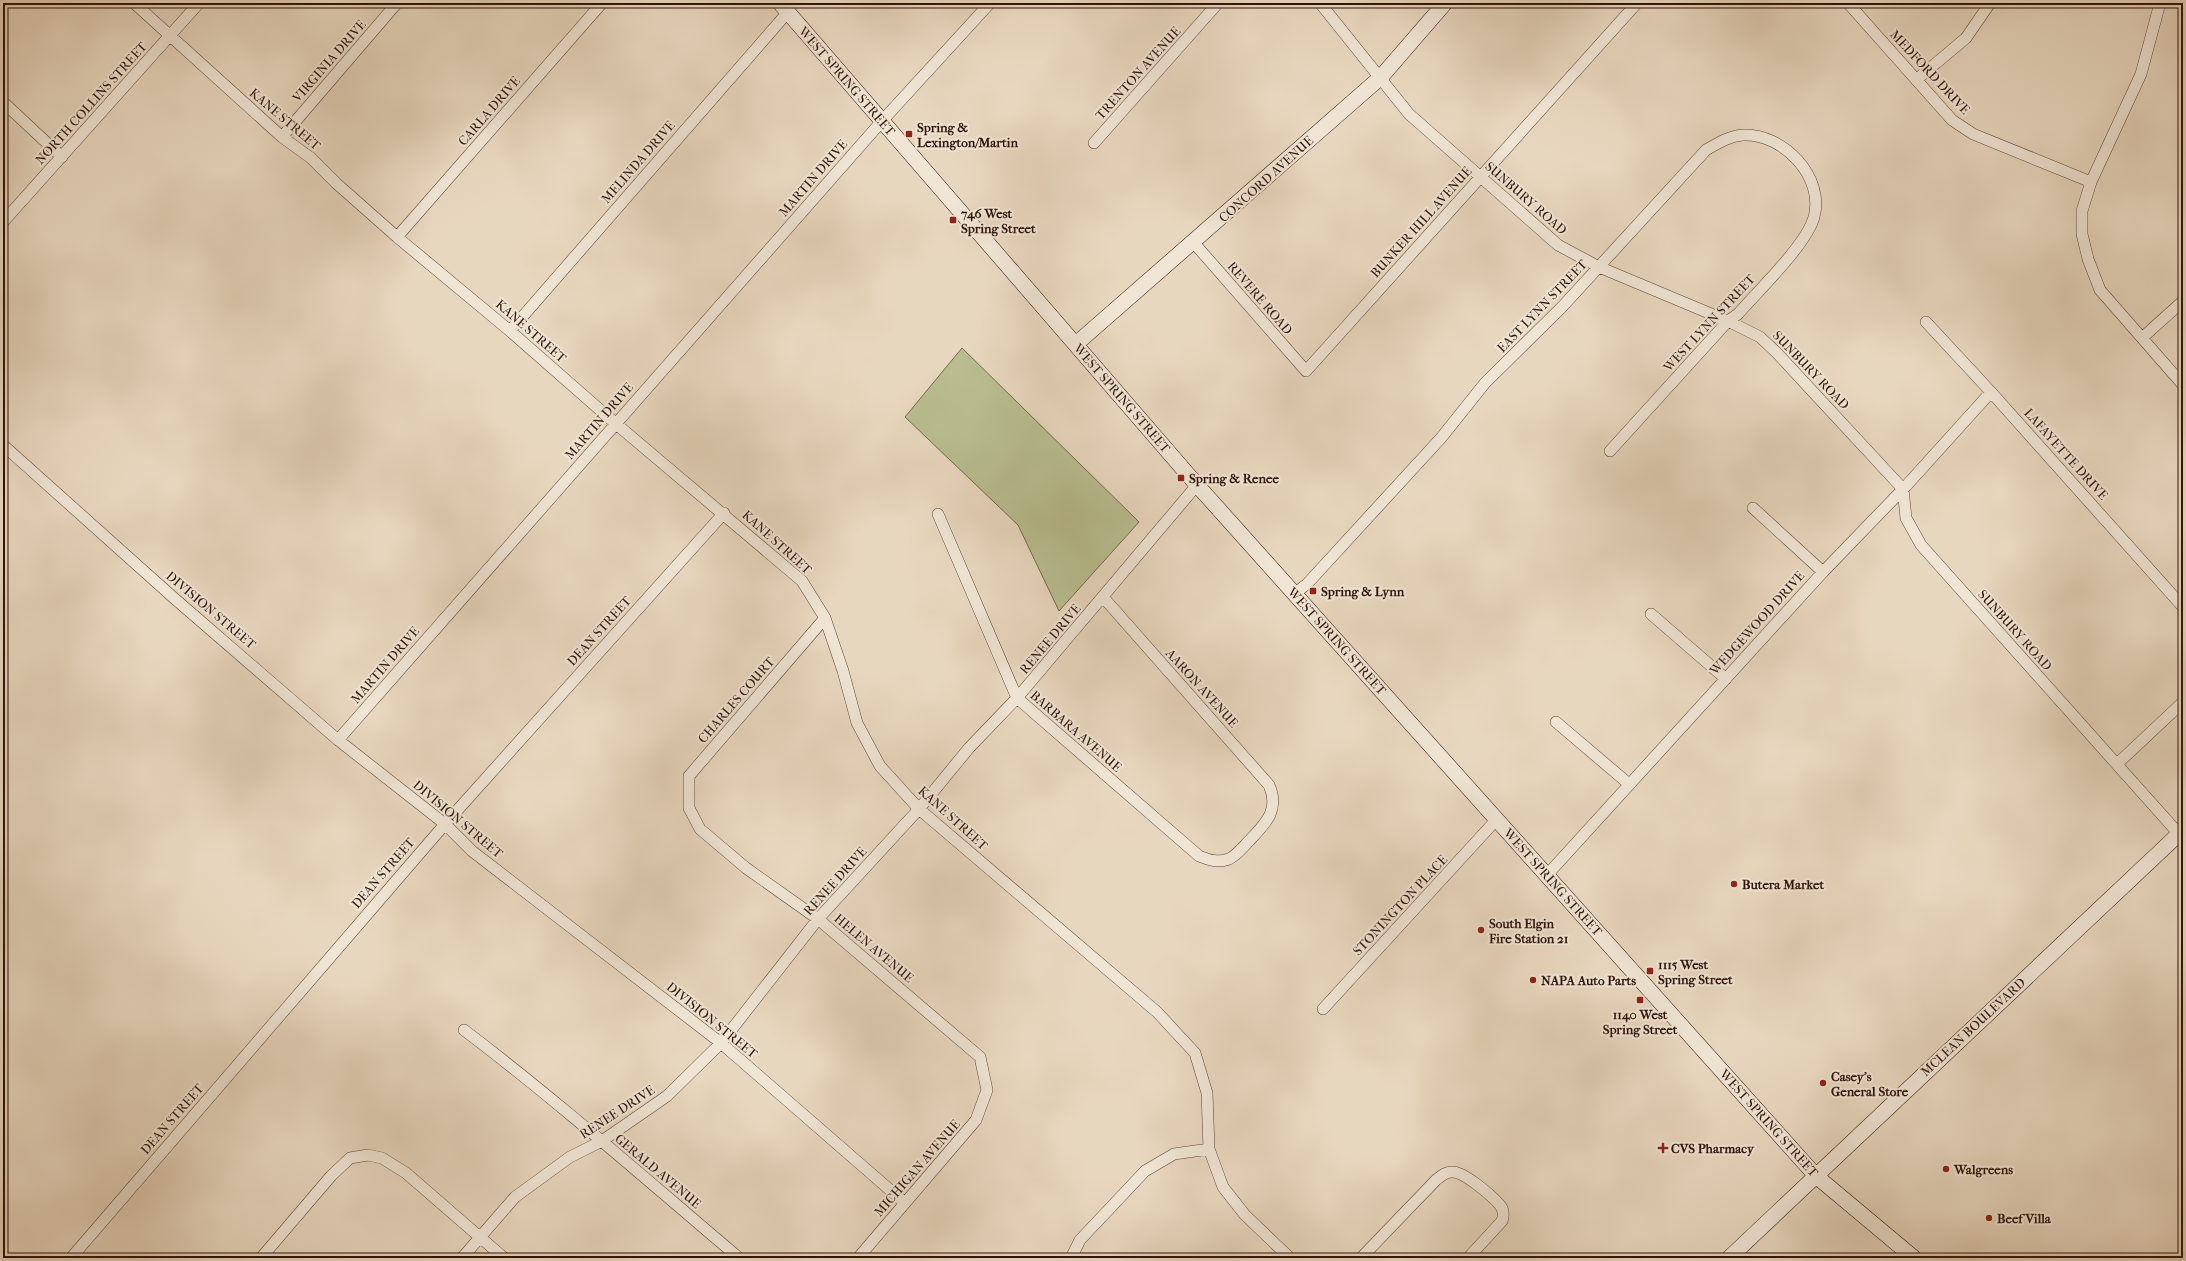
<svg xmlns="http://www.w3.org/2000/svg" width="2186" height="1261" font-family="'IM FELL French Canon',serif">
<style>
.green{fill:#b8be90;stroke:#74684c}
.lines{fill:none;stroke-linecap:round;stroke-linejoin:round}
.street-casing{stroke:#5d4435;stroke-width:12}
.secondary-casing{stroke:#2f1307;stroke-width:16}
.street{stroke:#f0e5d5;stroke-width:11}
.secondary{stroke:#f0e5d5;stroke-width:15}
.poi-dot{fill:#8f2418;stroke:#f0e5d5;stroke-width:1.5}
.labels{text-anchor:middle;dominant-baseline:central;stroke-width:4;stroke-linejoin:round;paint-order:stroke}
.street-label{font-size:13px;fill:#2f1307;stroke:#f0e5d5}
.poi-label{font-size:13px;font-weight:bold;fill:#2f1307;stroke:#f0e5d5;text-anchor:start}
</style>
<rect width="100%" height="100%" fill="#e8d7bf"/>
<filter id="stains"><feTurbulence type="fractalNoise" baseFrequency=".005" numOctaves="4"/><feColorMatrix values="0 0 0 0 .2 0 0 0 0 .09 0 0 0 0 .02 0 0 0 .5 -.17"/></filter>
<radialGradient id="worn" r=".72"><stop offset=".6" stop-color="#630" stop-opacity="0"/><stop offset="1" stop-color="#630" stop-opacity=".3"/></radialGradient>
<path class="green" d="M962 348 1139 522 1059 611 1018 525 905 417Z"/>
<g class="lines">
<defs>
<path id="street" d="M134 3 282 137 311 158 336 183 397 237 510 331 615 423 802 581 825 618 843 671 857 723 880 766 919 809 1157 1012 1195 1053 1207 1093 1209 1149 1223 1187 1245 1215 1290 1258
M1320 3 1409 114 1558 245 1599 267 1728 321 1760 337 1777 353 1903 489 1906 518 1921 545 2179 834
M1848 3 1952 120 1973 134 2091 182
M2160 3 2141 74 2091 182 2082 211V234L2088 259 2100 290 2183 385
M1916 80 1966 38 1990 3
M3 102 62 157
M282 137 397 3
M1094 143 1218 3
M3 222 199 3
M397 237 602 3
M1194 243 1306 371 1637 3
M1926 322 1991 392 2183 607
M510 331 788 12
M2142 338 2183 301
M3 445 175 599 338 740 445 824 472 851 721 1043 905 1203
M1753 508 1823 572
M938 514 1017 698 1199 856C1209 860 1218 863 1229 859 1237 855 1243 847 1249 841 1266 823 1280 810 1269 785L1103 597
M1294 594 1307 584 1441 438 1485 383 1562 307 1706 150C1718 143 1729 136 1743 135 1783 133 1825 177 1814 217 1807 244 1758 291 1738 314L1728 321 1610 451
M1651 614 1726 679
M825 618 689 776V808L700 829 746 868 818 919 980 1057 987 1090 976 1120 858 1258
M1556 722 1629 784
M338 740 882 121 990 3
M2117 764 2183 702
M1547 875 1823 572 1906 486 1991 392
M1323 1009 1497 819
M464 1030C559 1102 648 1181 739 1258
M71 1258 445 824 724 513
M261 1258 331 1176 350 1158 368 1155 382 1158 406 1173 504 1258
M462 1258 515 1197 570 1157 602 1141 667 1096 721 1043 818 919 919 809 969 748 1017 698 1197 485
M1071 1258 1080 1240 1145 1171 1174 1154 1209 1149
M1361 1258 1436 1180C1441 1176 1445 1172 1452 1172 1463 1171 1491 1195 1499 1204 1504 1209 1504 1215 1502 1221L1468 1258"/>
<path id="secondary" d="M780 3 1197 485 1816 1176 1914 1258
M1076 344 1381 77 1445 3
M1729 1258 2183 830"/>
</defs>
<use href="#street" class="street-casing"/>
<use href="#secondary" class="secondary-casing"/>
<use href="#street" class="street"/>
<use href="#secondary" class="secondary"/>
</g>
<g class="poi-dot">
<rect x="905" y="130" width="8" height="8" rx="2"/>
<rect x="949" y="216" width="8" height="8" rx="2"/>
<rect x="1177" y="474" width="8" height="8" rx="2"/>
<rect x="1309" y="587" width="8" height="8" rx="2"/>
<circle cx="1734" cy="884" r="4"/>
<circle cx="1481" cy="930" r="4"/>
<rect x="1646" y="967" width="8" height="8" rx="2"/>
<circle cx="1533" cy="980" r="4"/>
<rect x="1636" y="996" width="8" height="8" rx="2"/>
<circle cx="1823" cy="1083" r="4"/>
<path d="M1661 1142h4v4h4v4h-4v4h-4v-4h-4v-4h4z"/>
<circle cx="1946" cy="1169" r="4"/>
<circle cx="1989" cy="1218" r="4"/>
</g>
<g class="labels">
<g class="street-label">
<text transform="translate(329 61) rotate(-49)">VIRGINIA DRIVE</text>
<text transform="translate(1930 72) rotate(47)">MEDFORD DRIVE</text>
<text transform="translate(1138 73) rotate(-48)">TRENTON AVENUE</text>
<text transform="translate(847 81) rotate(49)">WEST SPRING STREET</text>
<text transform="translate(91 103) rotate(-48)">NORTH COLLINS STREET</text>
<text transform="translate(489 111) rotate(-49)">CARLA DRIVE</text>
<text transform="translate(285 119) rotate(40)">KANE STREET</text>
<text transform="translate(638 162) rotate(-49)">MELINDA DRIVE</text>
<text transform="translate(813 178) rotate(-49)">MARTIN DRIVE</text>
<text transform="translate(1266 179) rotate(-42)">CONCORD AVENUE</text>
<text transform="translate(1526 198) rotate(41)">SUNBURY ROAD</text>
<text transform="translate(1421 222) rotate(-48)">BUNKER HILL AVENUE</text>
<text transform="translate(1260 298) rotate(49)">REVERE ROAD</text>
<text transform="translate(1542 306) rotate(-46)">EAST LYNN STREET</text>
<text transform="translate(1709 323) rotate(-47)">WEST LYNN STREET</text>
<text transform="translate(531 331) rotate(41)">KANE STREET</text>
<text transform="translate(1811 370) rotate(46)">SUNBURY ROAD</text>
<text transform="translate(1122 398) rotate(49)">WEST SPRING STREET</text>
<text transform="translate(599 421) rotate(-49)">MARTIN DRIVE</text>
<text transform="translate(2066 454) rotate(48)">LAFAYETTE DRIVE</text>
<text transform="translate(777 542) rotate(42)">KANE STREET</text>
<text transform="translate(211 610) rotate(40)">DIVISION STREET</text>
<text transform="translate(1757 623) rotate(-48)">WEDGEWOOD DRIVE</text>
<text transform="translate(2015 630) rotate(48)">SUNBURY ROAD</text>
<text transform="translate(599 631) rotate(-48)">DEAN STREET</text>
<text transform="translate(1050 639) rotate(-50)">RENEE DRIVE</text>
<text transform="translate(1337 641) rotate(48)">WEST SPRING STREET</text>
<text transform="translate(385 665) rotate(-49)">MARTIN DRIVE</text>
<text transform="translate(1202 688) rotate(48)">AARON AVENUE</text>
<text transform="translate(736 700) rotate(-49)">CHARLES COURT</text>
<text transform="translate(1076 731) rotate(41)">BARBARA AVENUE</text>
<text transform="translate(953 818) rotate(42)">KANE STREET</text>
<text transform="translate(458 819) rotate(40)">DIVISION STREET</text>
<text transform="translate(383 873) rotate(-49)">DEAN STREET</text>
<text transform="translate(835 881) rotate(-48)">RENEE DRIVE</text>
<text transform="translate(1553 882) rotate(48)">WEST SPRING STREET</text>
<text transform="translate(1400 905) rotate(-47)">STONINGTON PLACE</text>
<text transform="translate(874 948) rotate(40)">HELEN AVENUE</text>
<text transform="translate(712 1020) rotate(39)">DIVISION STREET</text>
<text transform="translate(1973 1027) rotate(-43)">MCLEAN BOULEVARD</text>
<text transform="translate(617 1112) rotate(-33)">RENEE DRIVE</text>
<text transform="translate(172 1119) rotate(-49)">DEAN STREET</text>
<text transform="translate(1769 1123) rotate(48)">WEST SPRING STREET</text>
<text transform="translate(917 1168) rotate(-49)">MICHIGAN AVENUE</text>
<text transform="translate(658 1171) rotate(40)">GERALD AVENUE</text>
</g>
<g class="poi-label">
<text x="917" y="127">Spring &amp;<tspan x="917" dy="15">Lexington/Martin</tspan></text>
<text x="961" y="213">746 West<tspan x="961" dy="15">Spring Street</tspan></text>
<text x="1189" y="478">Spring &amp; Renee</text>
<text x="1321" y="591">Spring &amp; Lynn</text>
<text x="1742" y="884">Butera Market</text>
<text x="1489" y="923">South Elgin<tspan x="1489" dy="15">Fire Station 21</tspan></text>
<text x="1658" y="964">1115 West<tspan x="1658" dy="15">Spring Street</tspan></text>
<text x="1541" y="980">NAPA Auto Parts</text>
<text x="1640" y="1014" text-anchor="middle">1140 West<tspan x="1640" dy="15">Spring Street</tspan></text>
<text x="1831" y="1076">Casey's<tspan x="1831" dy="15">General Store</tspan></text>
<text x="1671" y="1148">CVS Pharmacy</text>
<text x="1954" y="1169">Walgreens</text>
<text x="1997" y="1218">Beef Villa</text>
</g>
</g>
<rect width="2186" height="1261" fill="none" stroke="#e8d7bf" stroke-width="16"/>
<rect x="4" y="4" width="2178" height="1253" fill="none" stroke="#2f1307" stroke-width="2"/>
<rect x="8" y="8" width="2170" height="1245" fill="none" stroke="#2f1307"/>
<rect width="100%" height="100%" filter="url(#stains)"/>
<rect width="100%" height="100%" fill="url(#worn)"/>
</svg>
